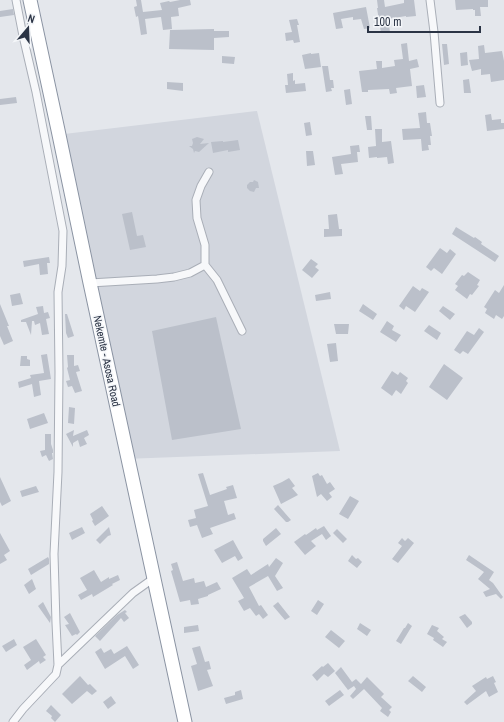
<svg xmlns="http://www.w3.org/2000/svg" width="504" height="722" font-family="'Archivo Narrow',sans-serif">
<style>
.built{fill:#d2d6de}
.building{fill:#bbc0ca}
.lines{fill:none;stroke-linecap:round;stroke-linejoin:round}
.street-casing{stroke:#a9aeb7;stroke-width:9}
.highway-casing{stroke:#8b94a3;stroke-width:15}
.street{stroke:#f7f8fa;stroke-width:7}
.highway{stroke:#fff;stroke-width:13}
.labels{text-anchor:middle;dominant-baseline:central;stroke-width:3;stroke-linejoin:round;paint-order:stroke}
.street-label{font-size:11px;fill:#2b3445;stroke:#f4f6f9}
</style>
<rect width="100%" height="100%" fill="#e4e7ec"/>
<path class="built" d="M257 111 340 451 124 459 56 135Z"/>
<path class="building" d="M136 0H141L143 12 162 10 160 3 169 1 170 2 180 0H190L191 5 178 8 179 16 171 17 172 29 163 30 161 17 145 19 147 34 141 35 138 16 136 17 134 7 137 6Z
M377 0H384L385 7 404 3V0H414L416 16 406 17V16L388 19 390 32 381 33 377 8H378Z
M455 0H488V7H480L481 16H475V10H473V9L456 10Z
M366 7 370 28 364 29 361 19 353 20V17L341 19 343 28 336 29 333 13Z
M13 9 14 15 0 17V11Z
M297 19 299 25H297L300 42 294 43 293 40 286 41 285 33 292 32 289 20Z
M214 29V31H229V37L214 38V50L169 49 170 30Z
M407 43 409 61 417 59 419 67 410 69 412 86 396 88 397 93 390 94 389 89 368 90V92H362L359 71 377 69 376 61H382V68L395 66 394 60 403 59 401 44Z
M442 44H447L449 64 444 65Z
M484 45 485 53 502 51 504 61V80L491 82 490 74 481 75V69L472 71 469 60 479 59 478 46Z
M467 52 468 65 461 66 460 53Z
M311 53V54L319 53 321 67 305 69 302 55Z
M222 56 235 57 234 64 222 63Z
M322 66H328L330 80H333L334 88H331L332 91 326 92Z
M293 73V81L295 80V84L305 83 306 91 286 93 285 85H288L287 74Z
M469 79 471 93H464L463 80Z
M167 82 183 83V91L167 89Z
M424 85 426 97 417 98 416 86Z
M350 89 352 104 346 105 344 90Z
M16 97 17 103 0 105V99Z
M426 112 427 123H430L432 136H430L431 145H428L429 150 422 151 421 139 403 140 402 129 420 128 418 113Z
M491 114 492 120 501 119V123H504V129L487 131 485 115Z
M365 116H371L372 130H367Z
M310 122 312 135 306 136 304 123Z
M375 129H382V142L391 141 394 163 388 164 387 157 377 158V157L369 158 368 147 376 146Z
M197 137 204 139 200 144 209 143 199 152 195 151 194 153 193 149 189 146H192L193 143 192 139Z
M238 140 240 150 228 152V150L213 153 211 142 223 141V142Z
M359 145 360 152H357L358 162 341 164 343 174 335 175 332 157 351 154 350 146Z
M306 151H313L315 165 307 166Z
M254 180 258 182 259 188H256L254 192 250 191 247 188V185L250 182H253Z
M132 212 137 236 143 235 146 247 130 250 122 214Z
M337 214 339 229H342V236L324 237V229H329L328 215Z
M456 227 474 238 475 237 482 242 481 244 499 256 495 262 452 234Z
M440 248 447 253 450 249 456 254 442 274 434 268 431 271 426 267Z
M49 257 50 263H47L48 274 40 275 39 264 24 267 23 261Z
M311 259 318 264 315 267 319 270 312 278 302 270Z
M468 272 480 280 477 285 479 286 472 295 470 294 467 299 455 290 458 286 455 284 462 275 464 276Z
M504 285V316L502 319 496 315 494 319 485 313 487 309 484 307 495 290 499 293Z
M413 286 420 291 422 288 429 292 415 312 406 306 404 310 399 306Z
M330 292 331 299 316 301 315 295Z
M20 293 23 304 12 306 10 295Z
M0 304 9 326H7L13 341 4 345 0 336Z
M363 304 377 314 373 320 359 311Z
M43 306 44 313 48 312 50 318 46 319 49 334 42 335 40 323 35 325 34 321H32L31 335 26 322H21V320L38 314 36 307Z
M443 306 455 314 450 320 439 311Z
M65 314H67L74 336 68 338 66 333Z
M216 317 241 429 172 440 152 331Z
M387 321 394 326 392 330 401 335 396 342 380 332Z
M334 324H349L348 334H336Z
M429 325 441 333 437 340 424 331Z
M479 328 484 332 468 354 463 351 460 354 454 350 467 331 474 335Z
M336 343 338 361 330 362 327 344Z
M47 354 51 379 39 381 41 395 34 397 32 384 19 388 18 382 31 378 30 375 44 373 41 355Z
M67 355H74V366L78 365 80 371 76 372 82 391 75 393 72 386 68 387 66 381 70 380 67 368 68 367Z
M21 356H27V359L30 360V366H20Z
M444 364 463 378 447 400 429 387Z
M392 371 398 375 400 372 408 378 406 381 408 383 401 394 396 390 392 396 381 388Z
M69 407 75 408 74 424 68 423Z
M44 413 48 423 30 429 27 419Z
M74 430 73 436 87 430 89 435 84 438 87 444 80 447 78 440 73 443V447L66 434Z
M45 434H51V444L53 450V453H52L53 459 49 461 46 455 42 457 40 451 45 450Z
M203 473 210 495 227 489 226 487 233 485 237 498 224 501 228 515 234 513 236 519 210 528 213 534 202 538 197 525 190 527 188 520 196 518 194 510 208 506 198 474Z
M318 473 320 476 322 475 327 484 330 482 335 489 329 493 332 497 327 501 321 494 317 497 312 476Z
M0 477 11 501 2 506 0 502Z
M289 478 295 486 292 488 298 495 281 504 273 486 282 482Z
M36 486 39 492 22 497 20 491Z
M350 496 359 501 348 519 339 514Z
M278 505 291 520 288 522H286L274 509Z
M102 506 109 516 95 526 92 521 93 520 90 514Z
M324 526 331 536 326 540 322 534 311 541 316 546 305 555 294 542 305 534 306 535 316 528 317 530Z
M82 527 85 533 72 540 69 533Z
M109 527 111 535 108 536 100 544 96 540Z
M276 528 281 534 266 546 263 541V539Z
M337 529 347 539 343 543 333 533Z
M0 533 10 551 4 555 7 560 0 564Z
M402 538 405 541 408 538 414 543 398 563 392 559 402 546 398 543Z
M233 540 243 558 238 561 235 556 222 563 214 550Z
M352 555 356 559 358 558 362 562 357 568 348 561Z
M469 555 494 572 489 580 493 583 503 597 501 599 496 594 486 597 483 592 490 589 478 579 484 572 466 560Z
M48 557 49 559V564L31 575 28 569Z
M276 558 283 563 275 576 283 588 277 591 268 576 249 587 259 606 261 605 268 615 263 619 259 614 256 616 250 608 244 611 238 601 244 598 232 578 247 569 251 575 268 564 269 567Z
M177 562 183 581 194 578 195 583 204 581 206 587 217 582 221 589 208 595V596L198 599 199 604 191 605 190 600 180 602 171 571 173 570 171 564Z
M94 570 101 582 109 577V579L118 575 120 580 112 584 113 585 93 597 92 594 81 600 78 595 87 590 80 578Z
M32 579 36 589 29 594 24 585Z
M318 600 324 604 317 615 311 611Z
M43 602 51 617 50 623 38 606Z
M278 602 290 617 285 620 273 606Z
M125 610 127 612 125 613 129 618 124 622 121 618 100 641 95 636 117 615Z
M70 613 80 632 77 635 76 634 72 636 65 625 69 624 64 617Z
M465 614 472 622V624L467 628 459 617Z
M360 623 371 630 367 636 357 629Z
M408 623 412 626 401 644 396 641 404 628H405Z
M198 625 199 631 184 633V627Z
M432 625 439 628 437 631 444 637 442 639 447 642 443 647 433 640 434 638 427 634Z
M331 630 345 641 339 648 325 637Z
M14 639 17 645 6 652 2 646Z
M36 639 46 655 43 657 46 660 40 664 39 661 27 670 24 665 31 660 23 647Z
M127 646 139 665 133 669 125 656 105 669 95 652 101 648 104 653 111 649 114 654Z
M200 646 205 662 209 661 211 669 207 670 213 686 198 691 191 666 197 664 192 648Z
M328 663 335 671 328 677 324 674 317 681 312 675 322 666 323 667Z
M341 667 352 682 356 679 361 684 367 677 384 694 381 697 392 707 389 710 391 712 388 717 380 711 382 708 364 689 353 699 350 696 356 689 354 686 348 690 335 673Z
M80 676 88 685 90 684 97 691 92 695 87 691 72 704 62 694Z
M413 676 426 687 422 692 408 681Z
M493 676 496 682 494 683 498 692 489 697 486 691 467 705 464 702 476 691 472 686 486 677 487 679Z
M241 690 243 699 226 704 224 698 235 695V692Z
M340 690 344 695 329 706 325 701Z
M111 696 116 703 108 709 103 702Z
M51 705 61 715 55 722 51 718 52 716 46 711Z"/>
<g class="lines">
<defs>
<path id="street" d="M430 0 434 32 440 103
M209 172 201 186 196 200 197 218 205 245V265L217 280 242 331
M90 283 157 279 174 277 190 273 205 265
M58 665 133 593 154 578
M13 722 23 709 56 674 58 665 56 623 54 554 58 472 59 372 58 292 62 266 63 231 36 92 23 36 16 0"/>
<path id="highway" d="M30 0 58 130 90 283 185 722"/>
</defs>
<use href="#street" class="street-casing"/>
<use href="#highway" class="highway-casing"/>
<use href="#street" class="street"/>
<use href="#highway" class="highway"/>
</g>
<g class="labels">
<g class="street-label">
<text transform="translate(107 361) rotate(78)">Nekemte - Asosa Road</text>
</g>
</g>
<g transform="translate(28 28) rotate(19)" stroke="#f4f6f9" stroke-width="3" paint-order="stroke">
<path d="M0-3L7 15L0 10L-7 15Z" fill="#2b3445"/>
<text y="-6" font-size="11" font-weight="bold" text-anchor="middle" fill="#2b3445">N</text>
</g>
<path d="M368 26v6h112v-6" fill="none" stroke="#2b3445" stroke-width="2"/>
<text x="374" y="26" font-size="12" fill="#2b3445" stroke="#f4f6f9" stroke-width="3" paint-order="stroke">100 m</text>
</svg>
